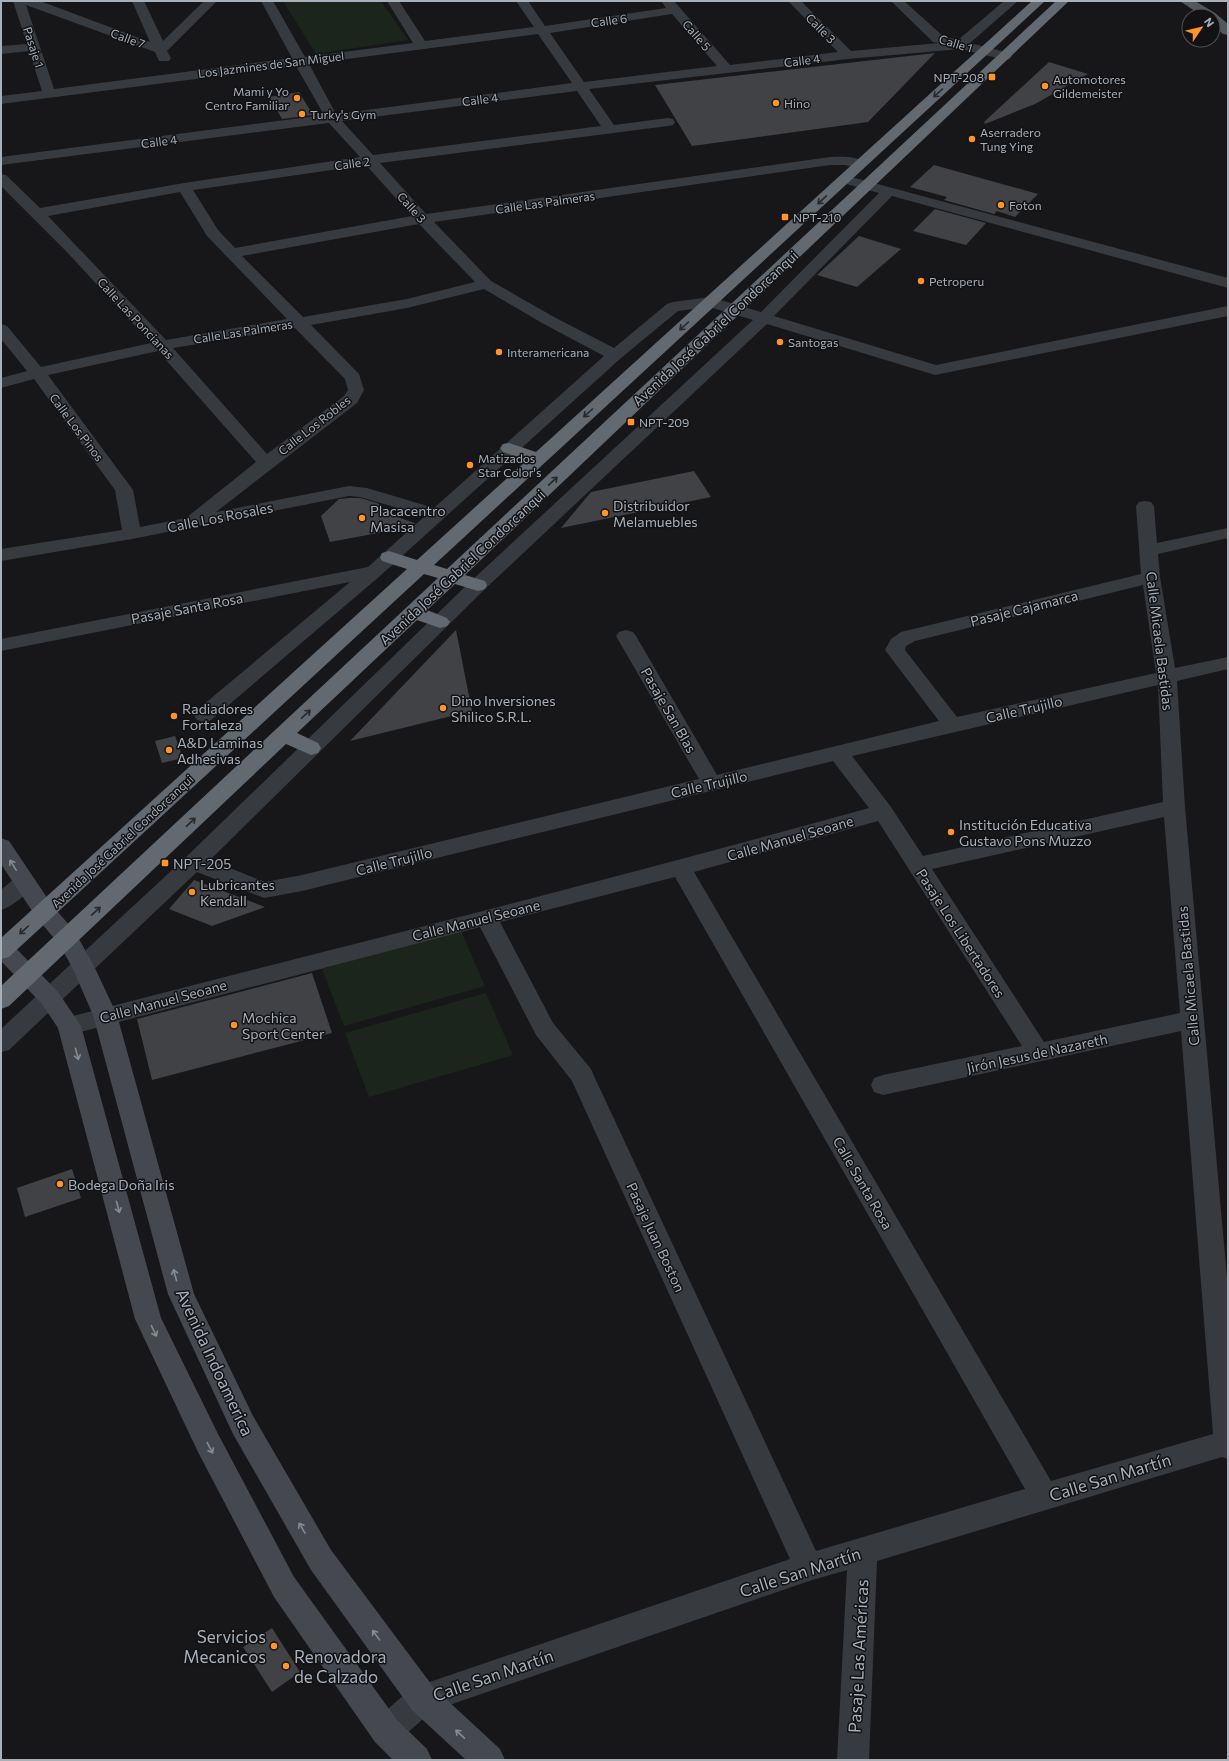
<svg xmlns="http://www.w3.org/2000/svg" width="1229" height="1761" font-family="Commissioner,sans-serif">
<style>
.green{fill:#1c251c}
.building{fill:#414246}
.lines{fill:none;stroke-linecap:round;stroke-linejoin:round}
.street{fill:#373a3e;fill-rule:evenodd}
.secondary{fill:#45494f;fill-rule:evenodd}
.primary{fill:#53575e;fill-rule:evenodd}
.highway{fill:#636970;fill-rule:evenodd}
.oneway{stroke:#26282b}
.oneway2{stroke:#858c95}
.poi-dot{fill:#ff9429;stroke:#121214;stroke-width:1.5}
.labels{text-anchor:middle;dominant-baseline:central;stroke-width:3;stroke-linejoin:round;paint-order:stroke}
.far-street-label{font-size:12px;fill:#a8b0ba;stroke:#121214}
.far-poi-label{font-size:12px;fill:#a8b0ba;stroke:#121214;text-anchor:start}
.street-label{font-size:14px;fill:#a8b0ba;stroke:#121214}
.poi-label{font-size:14px;fill:#a8b0ba;stroke:#121214;text-anchor:start}
.near-street-label{font-size:17px;fill:#a8b0ba;stroke:#121214}
.near-poi-label{font-size:17px;fill:#a8b0ba;stroke:#121214;text-anchor:end}
</style>
<rect width="100%" height="100%" fill="#171719"/>
<path class="green" d="M283 1H381L408 40 316 54Z
M461 931 485 986 344 1026 322 969Z
M486 993 513 1055 369 1097 345 1033Z"/>
<path class="building" d="M935 53 868 122 692 146 655 85Z
M1049 62 1088 74 1035 104 985 124 984 122Z
M299 92 313 115 282 119 269 97Z
M934 165 1038 194 1015 217 997 211 994 214 944 200 947 197 910 187Z
M935 209 986 223 966 245 913 231Z
M859 236 901 249 857 287 817 275Z
M694 471 711 497 561 528 591 492Z
M349 498H360L377 503 382 506V512L415 523 410 527 330 542 321 516 339 499Z
M456 630 472 711 350 741Z
M175 736 183 758 162 763 155 741Z
M194 880 265 907 212 926 169 909Z
M312 973 332 1033 152 1080 137 1019Z
M72 1169 81 1198 25 1217 17 1188Z
M272 1628 300 1672 272 1692 243 1647Z"/>
<g class="lines">
<path class="street" d="M13 1H40L150 42 132 1H144L163 41 204 1H217L167 51 171 58 169 61H159L155 52 26 5 54 89 292 58 261 1H273L305 57 413 43 387 1H399L425 41 534 27 516 1H528L545 26 666 8 661 1H674L730 65 838 52 788 1H801L851 51 939 43 933 42 891 1H904L943 36 958 40 1004 1H1018L970 43 1010 53 1012 56 1010 59 1005 60 961 49 848 59 589 89 614 125 668 118 673 119 675 122 673 125 668 126 380 163 426 214 830 157C840 157 860 155 866 165L864 168 859 169 845 165H830L434 222 491 281 554 317 614 348 667 304 673 302 710 297 761 312 879 193 839 182 837 179 839 176 844 175 1228 278V288L892 196 774 316 936 365 1228 306V316L935 375 767 324 485 589 210 860 265 882 302 875 699 779 616 636 619 632 626 630 633 632 636 636 717 775 939 721 885 650 891 639 901 632 1141 574 1136 506 1139 502 1145 501 1151 502 1154 506 1157 543 1228 528V538L1158 554 1160 577 1175 668 1228 657V669L1177 681 1185 807 1228 1289V1459L1222 1457 877 1561 869 1760H837L847 1570 809 1581 432 1711 397 1742 386 1747 375 1742 370 1731 375 1720 412 1688 790 1559 572 1081 536 1035 480 927 69 1035 61 1032 57 1026 61 1020 69 1017C336 948 603 882 869 808L833 761 302 891 264 898 197 872 9 1050 1 1052V1029L186 857 471 581 753 320 709 307 678 311 621 358 380 576 211 720 204 722 197 720 194 715 197 710 350 582 1 651V639L368 567 425 516 360 497 349 496 132 539 1 561V549L122 530 115 490 34 379 1 388V378L27 371 1 339V324L7 326 41 367 151 343 65 250 1 186V174L6 175 40 208 184 183 360 157 329 123 1 165V157L324 115 296 66 1 104V96L42 91 29 51 1 54V46L27 44ZM672 14 717 66 584 82 550 33ZM538 34 572 83 336 114 309 64ZM577 91 601 126 373 155 342 121ZM366 165 412 216 235 248 218 230 193 190ZM180 192 207 236 287 319 166 340 48 216ZM419 224 475 282 407 299 303 317 242 256ZM484 289 542 323 604 356 434 508 367 488 349 486 216 512 357 403 364 390 359 374 311 325 407 308ZM295 328 345 379 348 390 344 396 267 454 173 348ZM158 351 256 462 186 518 140 527 133 490 48 375ZM1143 585 1156 673 957 717 905 650 906 646 915 641ZM1158 685 1163 802 923 856 891 807 852 756ZM1164 817 1180 1013 1044 1042 932 869ZM878 821 1022 1046 883 1075 874 1078 871 1085 874 1092 883 1095 1181 1031 1213 1434 1051 1481 694 872ZM675 877 1025 1489 816 1551 594 1076 591 1069 553 1023 500 922Z
M24 875 32 877 35 883C28 894 13 906 1 910V890L16 877Z"/>
<path class="secondary" d="M1 838 9 841 52 905 75 932 94 966 117 1015 194 1294 253 1416 331 1550 434 1688 500 1749 505 1760H466L412 1710 311 1570 233 1434 168 1294 93 1015 72 967 59 944 36 917 1 864Z
M1 939 9 941 58 992 81 1026 161 1318 218 1434 294 1577 397 1720 427 1749 432 1760H393L375 1742 274 1597 198 1452 135 1319 58 1028 42 1004 1 961Z"/>
<path class="primary" d="M1180 1H1195L1215 13 1228 24V35L1223 34 1213 25V16H1202Z"/>
<path class="highway" d="M1032 1H1045L434 565 447 569 1056 1H1069L465 575 485 581 487 585 485 589 478 591 455 584 427 610 447 618 450 622 447 626 440 628 417 620 297 733 318 743 321 748 318 753 311 755 286 744 9 1006 1 1009V986L438 578 424 574 9 957 1 959V938L407 569 382 561 380 557 382 553 389 551 417 560 527 460 503 452 500 448 503 444 509 443 536 452Z"/>
</g>
<defs><path id="oneway-shaft" d="M-6 0H5M1.5-3L5.5 0L1.5 3" fill="none" stroke-width="1.6" stroke-linecap="round" stroke-linejoin="round"/></defs>
<g class="oneway">
<use href="#oneway-shaft" transform="translate(938 93) rotate(138)"/>
<use href="#oneway-shaft" transform="translate(822 200) rotate(137)"/>
<use href="#oneway-shaft" transform="translate(684 326) rotate(138)"/>
<use href="#oneway-shaft" transform="translate(588 413) rotate(138)"/>
<use href="#oneway-shaft" transform="translate(553 481) rotate(-43)"/>
<use href="#oneway-shaft" transform="translate(306 714) rotate(-43)"/>
<use href="#oneway-shaft" transform="translate(191 822) rotate(-43)"/>
<use href="#oneway-shaft" transform="translate(96 911) rotate(-43)"/>
<use href="#oneway-shaft" transform="translate(24 930) rotate(138)"/>
</g>
<g class="oneway2">
<use href="#oneway-shaft" transform="translate(13 865) rotate(-122)"/>
<use href="#oneway-shaft" transform="translate(77 1054) rotate(75)"/>
<use href="#oneway-shaft" transform="translate(118 1207) rotate(75)"/>
<use href="#oneway-shaft" transform="translate(175 1275) rotate(-105)"/>
<use href="#oneway-shaft" transform="translate(154 1331) rotate(64)"/>
<use href="#oneway-shaft" transform="translate(210 1448) rotate(62)"/>
<use href="#oneway-shaft" transform="translate(302 1528) rotate(-120)"/>
<use href="#oneway-shaft" transform="translate(376 1635) rotate(-126)"/>
<use href="#oneway-shaft" transform="translate(460 1734) rotate(-137)"/>
</g>
<g class="poi-dot">
<rect x="988" y="73" width="8" height="8" rx="2"/>
<circle cx="1045" cy="86" r="4"/>
<circle cx="297" cy="98" r="4"/>
<circle cx="776" cy="103" r="4"/>
<circle cx="302" cy="114" r="4"/>
<circle cx="972" cy="139" r="4"/>
<circle cx="1001" cy="205" r="4"/>
<rect x="781" y="213" width="8" height="8" rx="2"/>
<circle cx="921" cy="281" r="4"/>
<circle cx="780" cy="342" r="4"/>
<circle cx="499" cy="352" r="4"/>
<rect x="627" y="418" width="8" height="8" rx="2"/>
<circle cx="470" cy="465" r="4"/>
<circle cx="605" cy="513" r="4"/>
<circle cx="362" cy="518" r="4"/>
<circle cx="443" cy="708" r="4"/>
<circle cx="174" cy="716" r="4"/>
<circle cx="169" cy="750" r="4"/>
<circle cx="951" cy="832" r="4"/>
<rect x="161" y="859" width="8" height="8" rx="2"/>
<circle cx="192" cy="892" r="4"/>
<circle cx="234" cy="1025" r="4"/>
<circle cx="60" cy="1184" r="4"/>
<circle cx="274" cy="1646" r="4"/>
<circle cx="286" cy="1666" r="4"/>
</g>
<g class="labels">
<g class="far-street-label">
<text transform="translate(609 20) rotate(-8)">Calle 6</text>
<text transform="translate(821 28) rotate(45)">Calle 3</text>
<text transform="translate(697 35) rotate(49)">Calle 5</text>
<text transform="translate(128 38) rotate(20)">Calle 7</text>
<text transform="translate(956 43) rotate(17)">Calle 1</text>
<text transform="translate(34 47) rotate(72)">Pasaje 1</text>
<text transform="translate(802 60) rotate(-7)">Calle 4</text>
<text transform="translate(271 64) rotate(-7)">Los Jazmines de San Miguel</text>
<text transform="translate(480 99) rotate(-7)">Calle 4</text>
<text transform="translate(159 141) rotate(-7)">Calle 4</text>
<text transform="translate(352 163) rotate(-8)">Calle 2</text>
<text transform="translate(545 202) rotate(-8)">Calle Las Palmeras</text>
<text transform="translate(412 207) rotate(48)">Calle 3</text>
<text transform="translate(136 318) rotate(47)">Calle Las Poncianas</text>
<text transform="translate(243 331) rotate(-9)">Calle Las Palmeras</text>
<text transform="translate(314 425) rotate(-38)">Calle Los Robles</text>
<text transform="translate(77 427) rotate(53)">Calle Los Pinos</text>
<text transform="translate(122 841) rotate(-43)">Avenida José Gabriel Condorcanqui</text>
</g>
<g class="far-poi-label">
<text x="984" y="77" text-anchor="end">NPT-208</text>
<text x="1053" y="79">Automotores<tspan x="1053" dy="14">Gildemeister</tspan></text>
<text x="289" y="91" text-anchor="end">Mami y Yo<tspan x="289" dy="14">Centro Familiar</tspan></text>
<text x="784" y="103">Hino</text>
<text x="310" y="114">Turky's Gym</text>
<text x="980" y="132">Aserradero<tspan x="980" dy="14">Tung Ying</tspan></text>
<text x="1009" y="205">Foton</text>
<text x="793" y="217">NPT-210</text>
<text x="929" y="281">Petroperu</text>
<text x="788" y="342">Santogas</text>
<text x="507" y="352">Interamericana</text>
<text x="639" y="422">NPT-209</text>
<text x="478" y="458">Matizados<tspan x="478" dy="14">Star Color's</tspan></text>
</g>
<g class="street-label">
<text transform="translate(715 328) rotate(-43)">Avenida José Gabriel Condorcanqui</text>
<text transform="translate(220 517) rotate(-11)">Calle Los Rosales</text>
<text transform="translate(462 567) rotate(-43)">Avenida José Gabriel Condorcanqui</text>
<text transform="translate(187 608) rotate(-11)">Pasaje Santa Rosa</text>
<text transform="translate(1024 608) rotate(-14)">Pasaje Cajamarca</text>
<text transform="translate(1160 641) rotate(83)">Calle Micaela Bastidas</text>
<text transform="translate(1024 709) rotate(-13)">Calle Trujillo</text>
<text transform="translate(669 710) rotate(60)">Pasaje San Blas</text>
<text transform="translate(709 784) rotate(-13)">Calle Trujillo</text>
<text transform="translate(790 838) rotate(-16)">Calle Manuel Seoane</text>
<text transform="translate(394 861) rotate(-14)">Calle Trujillo</text>
<text transform="translate(476 920) rotate(-14)">Calle Manuel Seoane</text>
<text transform="translate(961 933) rotate(57)">Pasaje Los Libertadores</text>
<text transform="translate(1188 976) rotate(-95)">Calle Micaela Bastidas</text>
<text transform="translate(163 1001) rotate(-15)">Calle Manuel Seoane</text>
<text transform="translate(1037 1053) rotate(-12)">Jirón Jesus de Nazareth</text>
<text transform="translate(863 1183) rotate(60)">Calle Santa Rosa</text>
<text transform="translate(656 1237) rotate(65)">Pasaje Juan Boston</text>
</g>
<g class="poi-label">
<text x="613" y="505">Distribuidor<tspan x="613" dy="16">Melamuebles</tspan></text>
<text x="370" y="510">Placacentro<tspan x="370" dy="16">Masisa</tspan></text>
<text x="451" y="700">Dino Inversiones<tspan x="451" dy="16">Shilico S.R.L.</tspan></text>
<text x="182" y="708">Radiadores<tspan x="182" dy="16">Fortaleza</tspan></text>
<text x="177" y="742">A&amp;D Laminas<tspan x="177" dy="16">Adhesivas</tspan></text>
<text x="959" y="824">Institución Educativa<tspan x="959" dy="16">Gustavo Pons Muzzo</tspan></text>
<text x="173" y="863">NPT-205</text>
<text x="200" y="884">Lubricantes<tspan x="200" dy="16">Kendall</tspan></text>
<text x="242" y="1017">Mochica<tspan x="242" dy="16">Sport Center</tspan></text>
<text x="68" y="1184">Bodega Doña Iris</text>
</g>
<g class="near-street-label">
<text transform="translate(215 1362) rotate(65)">Avenida Indoamerica</text>
<text transform="translate(1110 1477) rotate(-17)">Calle San Martín</text>
<text transform="translate(800 1572) rotate(-18)">Calle San Martín</text>
<text transform="translate(858 1656) rotate(-87)">Pasaje Las Américas</text>
<text transform="translate(493 1675) rotate(-19)">Calle San Martín</text>
</g>
<g class="near-poi-label">
<text x="266" y="1636">Servicios<tspan x="266" dy="20">Mecanicos</tspan></text>
<text x="294" y="1656" text-anchor="start">Renovadora<tspan x="294" dy="20">de Calzado</tspan></text>
</g>
</g>
<rect width="1229" height="1761" fill="none" stroke="#a8b0ba" stroke-width="4"/>
<g transform="translate(1201 28) rotate(55)"><circle r="19" fill="#121214" stroke="#4e5156"/>
<path d="M0-3L7 15L0 10L-7 15Z" fill="#ff9429"/>
<text y="-6" font-size="11" font-weight="bold" text-anchor="middle" fill="#a8b0ba">N</text>
</g>
</svg>
